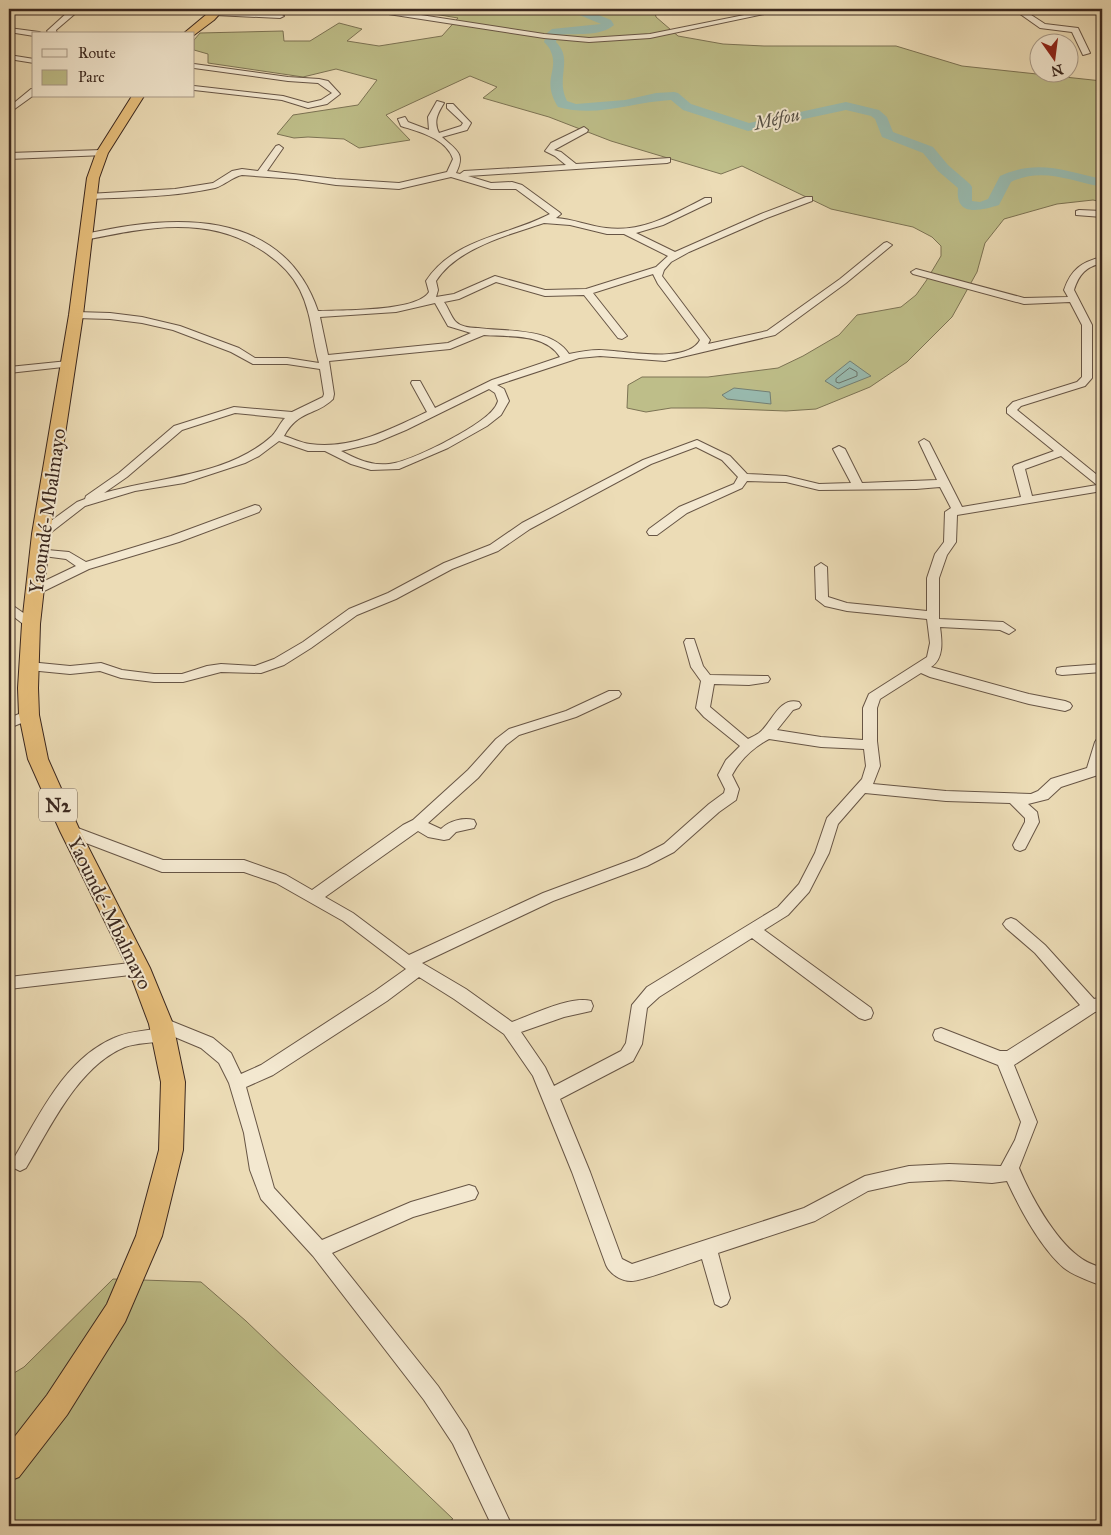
<svg xmlns="http://www.w3.org/2000/svg" width="1111" height="1535" font-family="'IM FELL Great Primer',serif">
<style>
.green{fill:#bebe89;stroke:#7c7354}
.water{fill:#99bbb0;stroke:#738076}
.lines{fill:none;stroke-linecap:round;stroke-linejoin:round}
.shore{stroke:#6a7268;stroke-width:1}
.river{fill:#99bbb0;fill-rule:evenodd}
.minor-casing{stroke:#675545;stroke-width:2}
.highway-casing{stroke:#3b281f;stroke-width:2}
.minor{fill:#f3e8d0;fill-rule:evenodd}
.highway{fill:#e6be7b;fill-rule:evenodd}
.labels{text-anchor:middle;dominant-baseline:central;stroke-width:4;stroke-linejoin:round;paint-order:stroke}
.far-water-label{font-size:18px;font-style:italic;fill:#524d43;stroke:#f3e8d0}
.shield{fill:#f3e8d0;stroke:#726254;stroke-width:1}
.shield-label{font-size:19px;font-weight:bold;fill:#3b281f}
.street-label{font-size:20px;fill:#3b281f;stroke:#f3e8d0}
</style>
<rect width="100%" height="100%" fill="#ecdcb6"/>
<filter id="stains"><feTurbulence type="fractalNoise" baseFrequency=".004" numOctaves="4"/><feColorMatrix values="0 0 0 0 .2 0 0 0 0 .09 0 0 0 0 .02 0 0 0 .5 -.17"/></filter>
<radialGradient id="worn" r=".72"><stop offset=".6" stop-color="#630" stop-opacity="0"/><stop offset="1" stop-color="#630" stop-opacity=".3"/></radialGradient>
<path class="green" d="M404 9H654L656 17 678 36 723 44 764 46H896L962 66 1102 81V202L1093 200 1057 204 1004 219 985 243 977 272 952 317 907 362 870 387 816 409 786 411 706 408H671L646 412 627 408 628 385 642 377H708L778 368 803 356 839 335 857 315 901 307 916 295 926 281 941 256V246L932 237 913 227 831 209 742 166 721 174 611 141 549 117 483 98 497 87 470 76 386 115 410 140 359 148 344 139 308 137 294 138 277 134 293 115 358 105 377 80 336 69 303 77 208 63V54L194 50V40L200 33 283 31 284 41H310L339 23 362 29 347 41 379 46 442 36 458 18Z
M113 1279 201 1282 246 1321 453 1519 439 1526H9V1376L24 1367Z"/>
<path class="water" d="M850 361 871 376 838 389 825 381Z
M734 388 770 392 771 404 727 399 722 395Z"/>
<g class="lines">
<path class="shore" d="M850 368 857 372V376L839 383 836 382V379Z"/>
<path class="river" d="M569 9H584L611 20 614 25C601 37 574 33 558 35L556 42C574 60 555 77 567 101L576 104 625 100 656 93 674 92 678 93 691 104 749 123 846 102 879 110 887 117 893 132 933 147 948 165 970 184 972 187V201L980 202 988 199 1000 176C1038 159 1064 171 1102 179V187C1071 181 1042 167 1011 182L999 205C979 211 955 217 958 188L938 171 923 153 882 137 875 119 871 116 846 110 748 131 683 110 671 100C632 102 597 118 558 107 541 80 559 71 551 52 550 48 547 45 544 42L547 33 552 29 601 24 570 11Z"/>
<defs>
<path id="minor" d="M70 9H76L77 12 56 30 57 34H49L47 31 69 11Z
M365 9H382L544 34 589 38 650 34 774 9H788L650 38 589 42 544 38 369 11Z
M1013 9H1022L1045 24 1078 28 1090 53 1083 55 1072 32 1040 28Z
M212 11 280 14 284 16 280 18 215 15H212Z
M9 28 39 32 43 34H34V36L9 32Z
M9 55 34 59V63L9 59Z
M194 64 288 77 319 79 328 81 340 94 327 104 308 108 282 100 194 90V86L283 96 308 103 321 100 332 93 318 83 288 81 194 68Z
M31 89H34V95L9 113V107Z
M437 101 444 103C438 113 433 121 439 133L461 126 463 123 447 108V104H453L471 123 467 130 442 137C456 150 466 153 456 173L460 174 464 171 566 165 555 156 545 151 551 143 584 127 588 130 587 132 554 150 561 152 576 164 670 158V162L667 163 468 176 491 183 512 182 522 185 559 212 561 214 556 218C573 219 589 226 606 228 642 233 674 214 705 198H711V202L663 225 636 233 675 252 761 214 806 197H812V201L767 218 689 252 671 262 664 270 662 276 710 340 708 344 767 331 840 279 884 243 887 242 892 245 846 283 775 335 665 361 600 356 579 358 500 384 497 385 504 389 509 401 501 415 487 426 448 448 399 469 371 470 351 464 325 451H308L279 441 259 456 245 463 184 483 135 491 85 506 45 537H37L35 534 37 531 77 502 85 499 86 496 119 473 174 426 234 407 292 412 323 397 324 394 320 369 287 364H253L231 352 173 330 142 323 110 319 76 318 71 315 76 312 110 313 142 317 180 326 239 348 255 358H287L319 363C312 339 312 314 300 290 291 272 275 258 258 248 204 215 144 228 85 240L82 239V235C170 214 282 206 318 311 341 310 417 312 429 292L426 281C454 238 508 236 550 214L516 189H491L451 177 399 189 336 185 296 179 242 175C232 177 225 185 215 188 174 197 132 197 91 199L87 196 88 194 175 189 213 183 232 171 242 169 258 171 276 146 279 145 283 148 267 171 336 179 399 183 447 172 453 159C446 138 419 132 401 126L398 119 405 117 408 122 429 130 428 117ZM544 223 570 225 607 234H624L668 256 656 267 586 289 545 290 495 276 454 294 436 297 438 290 436 281C457 248 508 235 544 223ZM653 274 658 284 700 340C687 365 622 350 599 350 589 350 579 352 569 354 551 327 507 332 478 328 472 328 461 327 456 322 451 317 448 307 444 302L459 299 496 282 545 296 584 295 618 338 622 339 627 336 593 293ZM435 303 448 326 471 333 448 343 328 355 320 317 396 312ZM484 335C508 337 545 333 560 357L492 380 435 408 420 381H412L411 383 427 412C391 429 351 450 310 444 301 443 292 438 284 436 299 409 316 416 333 399L334 394 329 361 450 349ZM489 389 495 393 498 401C497 404 495 408 492 411 477 428 411 462 389 464 371 466 356 459 341 451L375 443 406 430ZM235 413 285 418C280 423 277 431 272 436 228 476 158 477 104 493L127 477 182 430Z
M102 150 105 151V155L9 159V153Z
M1079 210 1102 211V217L1076 215V211Z
M1102 257V263C1086 267 1079 274 1074 290L1092 325V378L1085 386 1021 406 1017 410 1102 479V491L957 515 956 542 947 555 939 578V619L1003 622 1015 630 1009 634 1000 630 940 627C942 641 944 659 931 667L1029 694 1065 701 1070 703 1072 706 1070 709 1065 711 1029 704 930 677 921 673 880 699 877 708V741L880 766 873 784 946 791 1031 794 1038 791 1051 779 1087 768 1095 742 1097 739 1102 737V763L1098 775 1061 787 1048 799 1028 804 1037 812 1039 822 1025 849 1020 851 1015 849 1013 845 1025 822V818L1010 803 946 801 865 793 838 824 829 853 809 892 788 915 764 930 871 1008 873 1013 871 1018 865 1020 859 1018 752 938 659 997 647 1008 642 1044 633 1061 560 1099 590 1172 622 1259 632 1264 804 1208 865 1176 909 1166 949 1164 1001 1166 1015 1140 1021 1122 998 1065 935 1040 933 1035 935 1030 941 1028 1000 1051H1007L1080 1005 1035 953 1006 928 1003 924 1006 920 1011 918 1016 920 1045 945 1094 999 1102 997V1011L1095 1012 1014 1065 1037 1122 1019 1168C1030 1195 1054 1238 1078 1256 1085 1262 1094 1265 1102 1268V1286C1090 1281 1074 1276 1064 1268 1041 1248 1020 1209 1007 1181L992 1183 949 1180 909 1182 868 1191 815 1221 718 1253 730 1298 727 1304 721 1307 715 1304 702 1259C690 1263 640 1282 631 1281 621 1281 610 1274 606 1265L572 1172 533 1076 504 1034 454 999 419 977 387 1001 273 1075 246 1087 274 1188 322 1240 411 1202 469 1185 475 1187 478 1193 475 1199 413 1217 332 1253 438 1386 467 1430 512 1526H492L453 1444 424 1400 313 1256 261 1199 250 1170 244 1133 229 1083 219 1063 201 1048 170 1035 169 1039 163 1041C151 1043 137 1043 125 1047 78 1066 50 1128 26 1168L20 1171 14 1168 11 1163 14 1158C40 1114 65 1059 114 1038 127 1032 141 1031 155 1029L153 1024 155 1019 161 1017 213 1038 231 1053 241 1074 261 1065 375 991 406 969 343 921 276 883 244 872H162L65 835 63 831 65 827 70 826 75 827 163 860H244L286 875 312 890 403 825 413 820 468 770 496 739 509 729 566 711 609 691H619L621 694 619 697 576 717 519 735 506 745 478 778 428 823 441 829C449 821 463 817 474 820L476 824 474 828 456 832 449 839 444 840 428 837 418 831 325 897 353 913 409 955 543 893 637 858 664 844 709 804 724 793 725 789 718 775 726 760 740 746 704 717 696 708 701 681 691 667 684 642 686 639H694L703 666 710 675 768 676 770 679 768 682 749 685 714 684 710 707 748 739C752 737 756 735 759 733 772 723 779 696 799 702L801 705 799 708 793 710 777 730 821 737 863 740V708L869 694 927 657 930 643 927 619 847 611 825 606 816 599 815 567 821 563 827 567 828 597 847 603 927 611V578L935 554 944 542 945 512 951 508 940 487 916 489 819 490 786 482 747 481 742 488 687 513 657 535H649L647 532 649 529 679 507 734 484 738 477 722 460 696 447 651 464 530 529 498 551 452 569 396 599 357 615 311 648 284 665 261 673 221 672 183 682H154L121 678 100 671 70 674 29 670 24 669 23 666 24 663 29 662 70 666 101 663 122 670 154 674H182L207 666 221 664 255 666 274 659 303 642 349 609 388 593 444 563 490 545 522 523 643 460 697 440 730 456 747 474 786 476 819 484 851 483 833 449 839 446 845 449 862 483 937 480 919 442 924 439 929 442 962 507 1021 497 1013 467 1015 465 1054 451 1007 413V408L1013 402 1077 382 1082 377V325L1070 302 1024 304 913 274 911 272 916 269 1024 298 1068 297 1064 290C1071 270 1081 262 1102 257ZM1061 456 1097 485 1032 496 1025 469ZM769 739 821 747 864 749 866 766 862 779 827 818 815 853 799 884 778 907 647 987 632 1005 626 1043 621 1051 554 1086 545 1067 521 1032 564 1017 591 1011 593 1006 591 1001C572 995 531 1015 512 1022L466 989 422 963 553 901 647 866 674 852 719 812 736 800 739 789 732 775C740 760 754 747 769 739Z
M68 361 72 362 73 364 72 366 9 373V367Z
M255 505 259 506 261 509 259 512 179 542 89 569 40 593 36 594 30 590 32 587 76 566 66 559 36 555 34 552 36 549 69 552 86 562 171 536Z
M9 603 35 621 37 624 35 627H27L9 613Z
M1102 664V672L1062 675 1057 674 1056 671 1057 668 1062 667Z
M29 710 34 712 36 715 34 718 9 728V718Z
M139 962 144 964 147 968 144 972 139 974 9 989V977Z"/>
<path id="highway" d="M213 9H224L214 20 194 35 183 34Z
M132 96H144L108 153 99 178 83 315 50 534 40 624 38 688 39 715 48 759 80 831 150 968 173 1024 185 1082 183 1150 162 1236 125 1322 67 1415 19 1477 9 1481V1444L47 1395 107 1304 136 1236 159 1150 161 1082 149 1024 128 968 60 831 28 759 19 715 18 688 22 624 32 534 69 315 87 178 96 153Z"/>
</defs>
<use href="#minor" class="minor-casing"/>
<use href="#highway" class="highway-casing"/>
<use href="#minor" class="minor"/>
<use href="#highway" class="highway"/>
</g>
<g class="labels">
<g class="far-water-label">
<text transform="translate(777 119) rotate(-12)">Méfou</text>
</g>
<rect class="shield" x="39" y="788.5" width="38" height="33" rx="4"/>
<g class="shield-label">
<text x="58" y="805">N2</text>
</g>
<g class="street-label">
<text transform="translate(47 511) rotate(-82)">Yaoundé-Mbalmayo</text>
<text transform="translate(110 913) rotate(64)">Yaoundé-Mbalmayo</text>
</g>
</g>
<rect width="1111" height="1535" fill="none" stroke="#ecdcb6" stroke-width="30"/>
<rect x="10" y="10" width="1091" height="1515" fill="none" stroke="#3b281f" stroke-width="2.5"/>
<rect x="15" y="15" width="1081" height="1505" fill="none" stroke="#3b281f"/>
<rect x="32" y="32" width="162" height="65" fill="#f3e8d0" stroke="#a99b89"/>
<rect x="42" y="49" width="25" height="8" fill="#f3e8d0" stroke="#a99b89"/>
<text x="78" y="58" font-size="15" fill="#3b281f">Route</text>
<rect x="42" y="70" width="25" height="15" fill="#bebe89" stroke="#a99b89"/>
<text x="78" y="82" font-size="15" fill="#3b281f">Parc</text>
<g transform="translate(1054 58) rotate(166)"><circle r="24" fill="#f3e8d0" stroke="#a99b89"/>
<path d="M0-4L9 19L0 12L-9 19Z" fill="#8f2418"/>
<text y="-8" font-size="14" font-weight="bold" text-anchor="middle" fill="#3b281f">N</text>
</g>
<rect width="100%" height="100%" filter="url(#stains)"/>
<rect width="100%" height="100%" fill="url(#worn)"/>
</svg>
